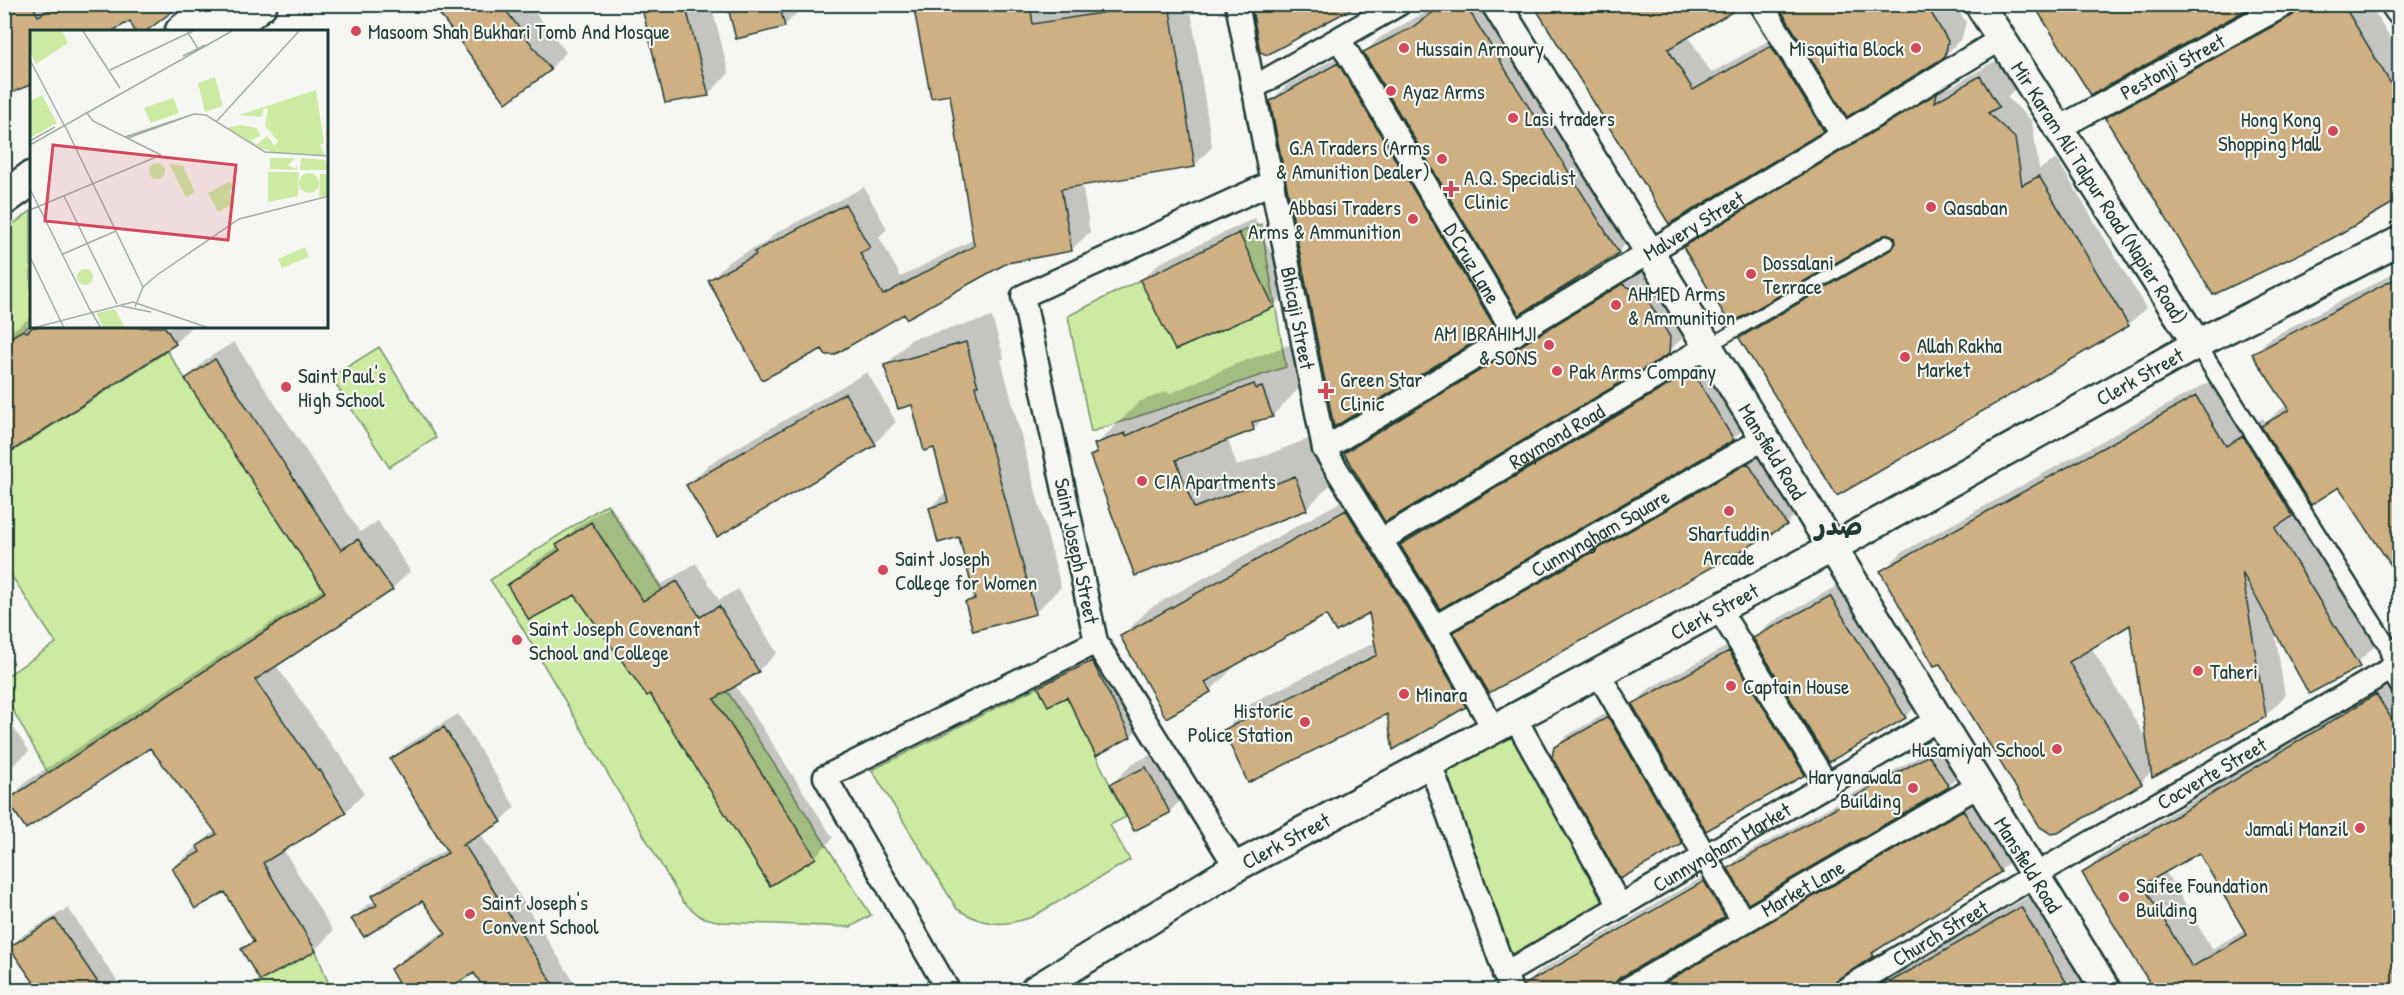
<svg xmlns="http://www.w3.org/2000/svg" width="2404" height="995" font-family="'Patrick Hand','Playpen Sans Arabic',sans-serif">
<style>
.green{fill:#cbeba3;stroke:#75946c;stroke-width:1.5}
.shadow{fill:#0003;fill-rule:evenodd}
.building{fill:#cfb083;stroke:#1f3d34;stroke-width:1.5;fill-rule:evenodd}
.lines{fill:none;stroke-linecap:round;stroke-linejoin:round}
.service-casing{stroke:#1f3d34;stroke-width:16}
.pedestrian-casing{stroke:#1f3d34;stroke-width:21}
.minor-casing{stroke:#1f3d34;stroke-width:27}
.tertiary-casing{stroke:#1f3d34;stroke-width:33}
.primary-casing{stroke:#1f3d34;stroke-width:38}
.service{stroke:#f6f6f2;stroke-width:12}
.pedestrian{stroke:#f6f6f2;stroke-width:16}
.minor{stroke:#f6f6f2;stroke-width:22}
.tertiary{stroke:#f6f6f2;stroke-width:28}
.primary{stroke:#f6f6f2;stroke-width:33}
.poi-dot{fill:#d1495b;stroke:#f6f6f2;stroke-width:2}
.labels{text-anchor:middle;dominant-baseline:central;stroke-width:4.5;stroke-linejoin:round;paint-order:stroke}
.poi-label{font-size:21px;fill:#1f3d34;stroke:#f6f6f2;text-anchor:start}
.street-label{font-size:21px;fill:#1f3d34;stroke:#f6f6f2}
.district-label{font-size:27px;font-weight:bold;fill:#1f3d34;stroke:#f6f6f2}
.inset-road{fill:none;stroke:#a0aca6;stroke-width:1.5}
.view{fill:#d1495b;fill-opacity:0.15;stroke:#d1495b;stroke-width:3}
.inset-edge{fill:none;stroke:#1f3d34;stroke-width:3}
</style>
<rect width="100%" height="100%" fill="#f6f6f2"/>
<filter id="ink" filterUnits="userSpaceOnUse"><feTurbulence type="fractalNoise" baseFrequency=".0167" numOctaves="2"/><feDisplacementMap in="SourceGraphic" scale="12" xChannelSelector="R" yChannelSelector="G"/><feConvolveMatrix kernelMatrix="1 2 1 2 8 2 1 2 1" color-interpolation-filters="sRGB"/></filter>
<g filter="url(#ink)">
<path class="green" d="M31 211V325L5 342 4 231Z
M1261 224 1286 367 1091 432 1068 316 1140 280 1176 350 1273 307 1238 233Z
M379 347 436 438 389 467 331 377Z
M167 351 325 592 48 773 5 696 4 678 56 643 5 566V456Z
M607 504 871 915 851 927 721 922 701 917 683 902 514 614 490 580Z
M1038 687 1048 706 1067 697 1126 817 1110 825 1130 860 1032 917C1002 927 984 926 957 909L872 770Z
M1515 718 1620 906 1504 974 1430 763Z
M316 951 331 990H242Z"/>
<path class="shadow" d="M4 4H180L131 19 32 32Z
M434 4H529L566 52 550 69Z
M642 4H711L729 73 708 94Z
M728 4H802L803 7 784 26Z
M1059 4H1190L1212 147 1194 166 1082 184 1090 232 1071 250 1007 261 904 312 823 347 710 280 728 262 768 241 774 234 864 187 887 229 879 237 901 277 974 239 969 20Z
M1440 4H1488L1632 238 1618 252 1365 52 1379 38Z
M1535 4 1688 36 1711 73 1789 29 1841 111 1823 129 1670 222Z
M1779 4H1954L1966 22 1962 38 1944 56Z
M2370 4 2400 54V197L2107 118 2124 101 2301 5Z
M1354 48 1511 312 1495 328 1335 425 1271 101 1287 85Z
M1997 60 2015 89 2007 97 2032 121 2039 169 2057 159 2146 308 2128 325 1741 338 1758 321 1897 240 1896 236 1889 232 1685 247 1702 230 1953 78 1951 87Z
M1255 218 1289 290 1273 306 1142 280 1158 264Z
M1640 268 1662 278 1686 335 1668 352 1395 514 1409 537 1417 530 1707 357 1749 424 1733 439 1449 601 1463 625 1469 618 1763 450 1800 510 1786 524 1486 685 1465 706 1388 712 1225 730 1253 702 1376 642 1371 611 1326 613 1239 662 1210 691 1122 636 1150 608 1367 487 1345 454 1349 466 1306 509 1136 574 1091 456 1098 450 1096 445 1139 402 1168 391 1169 394 1233 365 1297 342 1315 372 1272 416 1264 418 1253 429 1228 440 1237 466 1316 436 1338 434 1345 454 1363 435Z
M2400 270V576L2340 485 2309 499 2296 511 2377 644 2357 663 2274 627 2285 696 2265 716 2153 770 2141 782 1940 662 1882 572 1902 552 2216 378 2246 427 2263 418 2266 423 2279 410 2288 405 2254 354 2270 338ZM2131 623 2149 743 2091 647Z
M32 316V327H191L175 343 4 454V337Z
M992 317 1004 358 1001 360 1061 587 1035 613 967 602 975 594 960 536 930 508 947 491 935 446 913 403 886 365 912 339Z
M234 342 360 532 378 521 410 571 392 589 276 665 337 753 339 752 364 794 345 812 283 849 333 931 315 950H243L254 938 225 890 173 868 216 830 150 746 9 800 27 781 324 588 187 379 205 360Z
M867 372 896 422 875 443 688 485 709 464Z
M4 504 9 510 4 515Z
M610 505 662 584 696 563 719 600 738 589 777 653 758 671 735 685 833 838 815 857 651 693 576 593 509 586 527 567 559 546 576 527Z
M1846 581 1921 702 1905 717 1755 638 1770 623Z
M1746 636 1821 758 1804 774 1634 705 1650 688Z
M1113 641 1152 714 1131 736 1097 754 1067 695 1040 688 1061 666Z
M2397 679 2400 683V990H2156L2084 873 2103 855 2367 694 2368 696ZM2199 851 2246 929 2212 949 2165 871Z
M1621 705 1694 831 1682 843 1555 748 1568 735Z
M4 714 29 751 4 774Z
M458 714 515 807 501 821 480 833 579 990H487L474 971 449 986 452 990H401L403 989 392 970 406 956 445 931 422 899 353 919 367 905 376 901 373 896 387 882 447 849 392 760 405 746Z
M1940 745 1959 775 1948 786 1729 868 1740 857Z
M1168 747 1190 791 1169 812 1112 784 1133 763Z
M1979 796 2015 856 2000 871 1886 943 1873 955 1848 971V981L1904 965 1906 968 2036 892 2095 990H1525V986L1541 970 1720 867 1739 901 1724 916 1629 971V981ZM1710 876 1711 879 1538 978V975Z
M68 908 123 990H41L11 947 23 935Z"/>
<path class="building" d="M4 4H32L38 16 61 4H182L145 32H135L130 21 111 32H32V84L4 96Z
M432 4H501L551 70 506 103Z
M641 4H685L709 96 665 103Z
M727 4H779L785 27 736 39Z
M913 4H1030L1033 24 1120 10 1119 8 1139 4H1169L1195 167 1061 189 1072 251 1007 263 906 319 904 314 834 355H826L822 349 762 380 708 280 756 255 754 252 845 204 870 248 860 253 883 295 974 246 950 95 931 98Z
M1251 4H1360L1267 55 1260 52Z
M1445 4H1465L1619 253 1519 315 1363 52 1411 28Z
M1533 4H1746L1668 49 1693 90 1771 46 1824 131 1669 224Z
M1777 4H1926L1948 41 1945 57 1847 117Z
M2033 4H2257L2091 95Z
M2299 4H2343L2400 99V199L2331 239 2213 295 2105 118 2292 16 2297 11Z
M1338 63 1496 329 1334 427 1270 101Z
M1980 76 1999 107 1988 113 2015 138 2022 185 2039 176 2129 326 1837 496 1739 338 1892 249 1896 243 1895 237 1889 234 1884 235 1730 324 1683 247 1937 93 1935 102Z
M1239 233 1274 307 1175 350 1140 280Z
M2400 276V579L2339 487 2311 505 2261 426 2289 410 2252 354Z
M1622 284 1645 295 1670 337 1669 354 1385 522 1344 453Z
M33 327H165L176 344 4 456V341L23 330 27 332Z
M966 342 978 386H975L1036 614 973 631 965 602 975 599 959 537 938 543 929 508 948 502 934 448 924 451 912 405 898 409 884 365Z
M215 359 341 550 358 539 393 590 255 680 318 771 320 770 346 813 263 863 316 951 260 981 241 949 254 942 225 892 195 909 172 868 200 852 197 846 217 834 150 748 26 829 7 800 325 592 185 379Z
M1692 371 1734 440 1440 609 1400 545Z
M1254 384 1256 389 1262 387 1273 417 1252 422 1254 430 1176 460 1194 508 1272 478 1275 484 1295 476 1307 510 1135 576 1090 456 1097 453 1094 444 1125 433 1126 436 1189 408Z
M845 393 876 445 717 537 686 485Z
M2196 396 2226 446 2243 436 2293 516 2275 528 2360 667 2309 694 2242 572 2266 717 2152 778 2130 625 2069 662 2142 784 2058 833 2051 834 2040 827 1940 664 1934 666 1880 571Z
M1748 463 1787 525 1489 693 1453 632Z
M1346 510 1423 634 1466 707 1393 750 1387 714 1248 783 1223 730 1377 655 1369 613 1336 632 1326 615 1205 682 1211 692 1166 718 1120 636Z
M591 522 643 601 677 581 700 617 719 606 759 672 714 699 816 858 770 886 650 694 647 696 575 595 529 620 507 585 560 550 556 545Z
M1830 596 1906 718 1829 762 1753 638Z
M1729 651 1805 775 1706 831 1632 704Z
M1092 661 1131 737 1096 756 1067 697 1048 706 1038 687Z
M2376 694 2400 732V990H2154L2082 873ZM2199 853 2247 935 2192 967 2143 885Z
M1608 717 1683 844 1620 879 1552 757 1554 747Z
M444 727 502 822 461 846 464 844 557 990H485L474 973 445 990H402L390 969 446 934 422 901 364 937 351 919 377 905 371 896 448 853 390 759Z
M1929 755 1949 787 1748 904 1728 868Z
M1146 767 1170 813 1134 831 1110 784Z
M1963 810 2001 872 1872 953 1874 956 1838 979 1833 984 1832 990H1652Z
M1704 881 1725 917 1619 978 1614 984 1613 990H1524V985Z
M2021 907 2071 990H1870L1888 980 1890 982Z
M55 919 103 990H39L9 947Z"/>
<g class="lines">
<defs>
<path id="service" d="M1708 346 1888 242"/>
<path id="pedestrian" d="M2197 344 2392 653 2389 670 2400 688"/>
<g id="minor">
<path id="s1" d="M1237 4 1324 449 1435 627 1494 729"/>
<path d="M1761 4 1843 136"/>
<path id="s2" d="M1339 39 1515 334"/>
<path d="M1253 88 1399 4"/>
<path id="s3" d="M2059 128 2286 4"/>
<path id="s4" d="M1324 449 2001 39"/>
<path id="s5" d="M1381 540 1708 346"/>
<path d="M1719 609 1827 785"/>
<path id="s6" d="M1435 627 1765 438"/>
<path d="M1096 642 1236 867"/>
<path d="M2392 653 2400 648"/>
<path d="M1598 673 1743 921"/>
<path d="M1515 718 1620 906"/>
<path d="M1430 763 1511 990"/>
<path id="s7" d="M1504 974 1939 719"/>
<path d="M948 990 825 777 1096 642 1023 296 1273 182"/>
<path id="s8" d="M1626 990 1980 785"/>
<path id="s9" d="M1845 990 2035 875 2389 670"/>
</g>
<g id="tertiary">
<path id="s10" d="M1496 4 2106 990"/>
<path id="s11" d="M1979 4 2197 344"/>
<path d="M2395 4 2400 11"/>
<path id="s12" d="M1035 990 1236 867 1832 548 2197 344 2400 241"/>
</g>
<path id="primary" d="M182 32 216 4
M225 32 260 4
M4 198 32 178"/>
</defs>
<use href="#service" class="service-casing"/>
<use href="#pedestrian" class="pedestrian-casing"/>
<use href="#minor" class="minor-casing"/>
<use href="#tertiary" class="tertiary-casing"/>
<use href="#primary" class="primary-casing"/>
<use href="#service" class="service"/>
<use href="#pedestrian" class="pedestrian"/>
<use href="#minor" class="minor"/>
<use href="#tertiary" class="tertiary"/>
<use href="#primary" class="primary"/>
</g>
</g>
<g class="poi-dot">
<circle cx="356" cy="31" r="6"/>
<circle cx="1404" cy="48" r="6"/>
<circle cx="1916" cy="48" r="6"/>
<circle cx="1391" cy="91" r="6"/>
<circle cx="1513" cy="118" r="6"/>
<circle cx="2333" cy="131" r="6"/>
<circle cx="1442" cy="159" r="6"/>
<path d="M1448 180h6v6h6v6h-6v6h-6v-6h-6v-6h6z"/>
<circle cx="1931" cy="207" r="6"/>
<circle cx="1413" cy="219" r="6"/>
<circle cx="1751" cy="274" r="6"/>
<circle cx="1616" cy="305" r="6"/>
<circle cx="1549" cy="345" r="6"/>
<circle cx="1905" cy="357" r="6"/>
<circle cx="1557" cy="371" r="6"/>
<circle cx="286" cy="387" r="6"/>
<path d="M1323 382h6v6h6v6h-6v6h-6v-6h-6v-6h6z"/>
<circle cx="1142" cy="481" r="6"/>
<circle cx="1729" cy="511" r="6"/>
<circle cx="883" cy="570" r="6"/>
<circle cx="517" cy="640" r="6"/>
<circle cx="2198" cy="671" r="6"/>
<circle cx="1731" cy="686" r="6"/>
<circle cx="1404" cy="694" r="6"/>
<circle cx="1305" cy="722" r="6"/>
<circle cx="2057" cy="749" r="6"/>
<circle cx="1913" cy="788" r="6"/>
<circle cx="2360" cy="828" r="6"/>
<circle cx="2124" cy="897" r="6"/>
<circle cx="470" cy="914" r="6"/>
</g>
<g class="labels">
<g class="poi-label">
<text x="368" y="31">Masoom Shah Bukhari Tomb And Mosque</text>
<text x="1416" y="48">Hussain Armoury</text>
<text x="1904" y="48" text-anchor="end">Misquitia Block</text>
<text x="1403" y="91">Ayaz Arms</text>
<text x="1525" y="118">Lasi traders</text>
<text x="2321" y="119" text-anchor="end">Hong Kong<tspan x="2321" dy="24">Shopping Mall</tspan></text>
<text x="1430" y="147" text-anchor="end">G.A Traders (Arms<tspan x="1430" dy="24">&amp; Amunition Dealer)</tspan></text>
<text x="1464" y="177">A.Q. Specialist<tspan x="1464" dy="24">Clinic</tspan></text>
<text x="1401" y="207" text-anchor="end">Abbasi Traders<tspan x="1401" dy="24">Arms &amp; Ammunition</tspan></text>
<text x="1943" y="207">Qasaban</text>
<text x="1763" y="262">Dossalani<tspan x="1763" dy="24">Terrace</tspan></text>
<text x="1628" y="293">AHMED Arms<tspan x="1628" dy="24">&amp; Ammunition</tspan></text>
<text x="1537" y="333" text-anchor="end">AM IBRAHIMJI<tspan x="1537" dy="24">&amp; SONS</tspan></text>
<text x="1917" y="345">Allah Rakha<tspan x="1917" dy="24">Market</tspan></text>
<text x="1569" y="371">Pak Arms Company</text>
<text x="298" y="375">Saint Paul's<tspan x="298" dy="24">High School</tspan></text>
<text x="1340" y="379">Green Star<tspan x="1340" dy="24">Clinic</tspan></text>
<text x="1154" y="481">CIA Apartments</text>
<text x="1729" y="533" text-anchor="middle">Sharfuddin<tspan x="1729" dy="24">Arcade</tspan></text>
<text x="895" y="558">Saint Joseph<tspan x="895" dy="24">College for Women</tspan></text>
<text x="529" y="628">Saint Joseph Covenant<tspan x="529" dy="24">School and College</tspan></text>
<text x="2210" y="671">Taheri</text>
<text x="1743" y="686">Captain House</text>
<text x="1416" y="694">Minara</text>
<text x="1293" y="710" text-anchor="end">Historic<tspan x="1293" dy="24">Police Station</tspan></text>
<text x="2045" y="749" text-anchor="end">Husamiyah School</text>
<text x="1901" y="776" text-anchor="end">Haryanawala<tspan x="1901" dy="24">Building</tspan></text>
<text x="2348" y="828" text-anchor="end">Jamali Manzil</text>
<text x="2136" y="885">Saifee Foundation<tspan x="2136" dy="24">Building</tspan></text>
<text x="482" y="902">Saint Joseph's<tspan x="482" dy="24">Convent School</tspan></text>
</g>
<g class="street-label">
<text stroke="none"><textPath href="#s3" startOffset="129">Pestonji Street</textPath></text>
<text stroke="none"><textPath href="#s11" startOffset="224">Mir Karam Ali Talpur Road (Napier Road)</textPath></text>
<text stroke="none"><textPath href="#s4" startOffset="432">Malvery Street</textPath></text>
<text stroke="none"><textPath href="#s2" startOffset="261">D'Cruz Lane</textPath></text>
<text stroke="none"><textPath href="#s1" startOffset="320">Bhicaji Street</textPath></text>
<text stroke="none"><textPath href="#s12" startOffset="1264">Clerk Street</textPath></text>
<text stroke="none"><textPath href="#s5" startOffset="204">Raymond Road</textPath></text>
<text stroke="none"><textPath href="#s10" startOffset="526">Mansfield Road</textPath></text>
<text stroke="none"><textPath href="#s6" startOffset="190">Cunnyngham Square</textPath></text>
<text transform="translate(1077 551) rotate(78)">Saint Joseph Street</text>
<text stroke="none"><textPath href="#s12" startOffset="778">Clerk Street</textPath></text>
<text stroke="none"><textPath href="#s9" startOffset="426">Cocverte Street</textPath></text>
<text stroke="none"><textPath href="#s12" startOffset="292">Clerk Street</textPath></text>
<text stroke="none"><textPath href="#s7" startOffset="252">Cunnyngham Market</textPath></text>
<text stroke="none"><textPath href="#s10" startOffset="1012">Mansfield Road</textPath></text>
<text stroke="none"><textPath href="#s8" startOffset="204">Market Lane</textPath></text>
<text stroke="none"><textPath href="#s9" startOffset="111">Church Street</textPath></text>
</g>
<g class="district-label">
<text x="1839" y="525">صدر</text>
</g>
</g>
<g transform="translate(30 30)">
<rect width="298" height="298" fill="#f6f6f2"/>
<path d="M0 1H32L38 13 6 34 0 22ZM185 47 193 76 175 82 168 53ZM286 60 294 113 290 114 295 126 244 123 229 117 197 98 210 95 227 98 230 106 222 110 226 115 237 106 245 116 248 111 235 96 238 79 234 78 231 87 209 85ZM12 65 27 93 0 108V71ZM143 68 149 83 121 93 114 78ZM240 128H266L258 135 265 139 267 135V140L240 139ZM271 128 295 130 298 140H270ZM119 141a8 8 0 1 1 16 0a8 8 0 1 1-16 0ZM139 134 153 136 165 162 156 167ZM238 142H269L268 166 238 172ZM269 153a10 10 0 1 1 20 0a10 10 0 1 1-20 0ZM290 144H298V166L289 167ZM200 151 203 158 199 161 205 173 188 182 178 163ZM275 217 279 227 252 238 248 229ZM47 247a8 8 0 1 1 16 0a8 8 0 1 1-16 0ZM85 279 95 298H73L67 283Z" fill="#cbeba3"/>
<path class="inset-road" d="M53 1 90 58M157 1 168 19M153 26 175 15M0 30 34 95M80 40 163 1M56 82 63 91 131 125M164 84 176 85 235 122 299 126M186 92 269 1M35 96 113 257M95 107 164 84 98 108M0 111 25 97M0 115 202 1M0 159 59 278M34 166 87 274M0 180 131 125M33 224 86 201M0 227 34 298M91 276 121 282M105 277 113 257 127 245 209 189 299 166M59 278 71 298M3 298 103 272 179 298"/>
<path class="view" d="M23 115 206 135 198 210 15 191Z"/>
<rect width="298" height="298" class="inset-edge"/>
</g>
<rect width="2404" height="995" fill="none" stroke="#f6f6f2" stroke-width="24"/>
<rect x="12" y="12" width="2380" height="971" fill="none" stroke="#1f3d34" stroke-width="2" filter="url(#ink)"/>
</svg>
